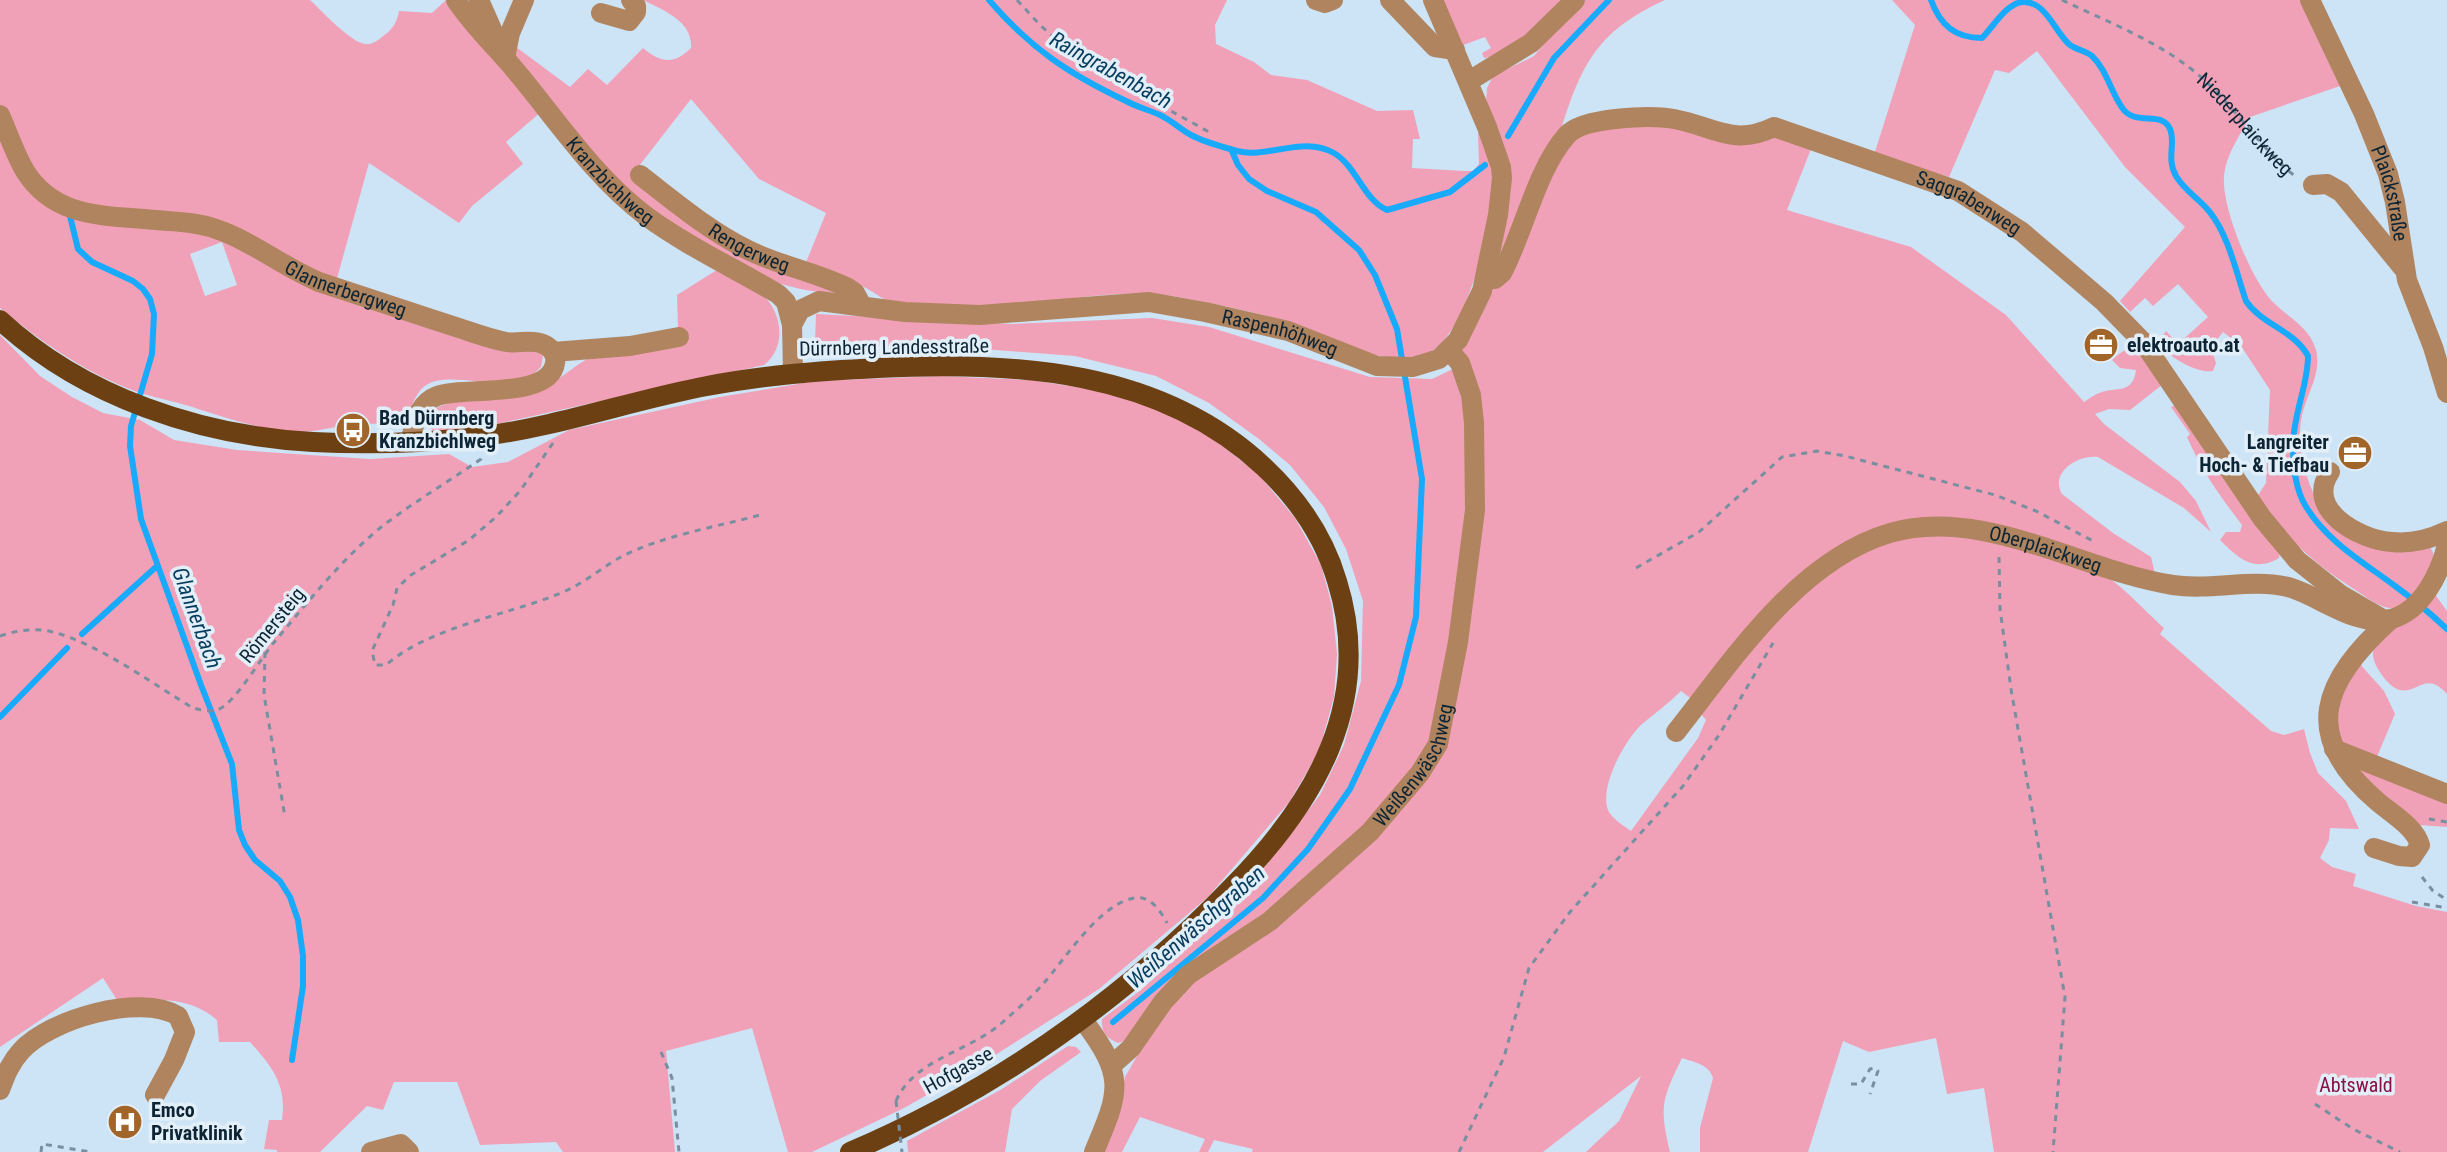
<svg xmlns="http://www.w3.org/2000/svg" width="2447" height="1152" font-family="'Roboto Condensed',sans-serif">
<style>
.green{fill:#f1a1b7;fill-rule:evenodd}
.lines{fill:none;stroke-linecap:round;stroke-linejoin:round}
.stream{stroke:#17aafd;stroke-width:6}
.path{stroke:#788fa0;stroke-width:3;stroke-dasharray:6 6;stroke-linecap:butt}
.minor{stroke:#af845f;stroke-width:20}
.major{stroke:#6c4013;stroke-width:20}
.path-bridge{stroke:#788fa0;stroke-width:3;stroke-dasharray:6 6;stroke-linecap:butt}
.labels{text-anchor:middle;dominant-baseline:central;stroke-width:7;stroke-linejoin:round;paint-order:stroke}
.street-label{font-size:20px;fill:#0c2434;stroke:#e3eff8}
.poi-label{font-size:20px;font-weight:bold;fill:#0c2434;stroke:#e3eff8;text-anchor:start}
.park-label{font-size:20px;fill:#881044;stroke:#e3eff8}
.water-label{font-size:22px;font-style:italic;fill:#073d5e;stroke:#e3eff8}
</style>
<rect width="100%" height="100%" fill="#cde3f6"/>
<path class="green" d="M0 0H310C322 11 350 42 365 44 372 45 377 41 382 37 392 30 397 23 399 11L432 13 446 0H450L462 20 542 111 506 142 523 164 472 206 459 223 369 163 336 282 277 258 223 227 204 221 161 215V225L221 236 279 271 322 289 494 345 538 351 543 356 541 367C514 397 470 374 436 381 410 387 417 414 395 422 382 426 366 422 353 424 333 427 313 433 293 432 260 429 229 419 198 409 179 402 159 399 140 393 87 374 43 343 0 308V129C15 159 28 188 55 209L61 198 48 192 29 167 0 107ZM222 242 237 285 205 296 190 254Z
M643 0H1227L1215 25 1216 44 1254 62 1271 75 1307 80 1377 111 1413 110 1420 139H1413L1412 168 1464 171H1473L1479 164 1478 133 1494 125 1486 103 1487 88 1493 76 1534 56 1581 0H1665C1594 32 1580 68 1558 139L1565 142 1578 131 1589 126 1669 122 1726 138 1760 139 1776 134 1811 149 1787 210 1911 247 2006 315 2084 402C2090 398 2095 394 2102 392 2117 387 2133 394 2136 370L2120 368 2112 360C2143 332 2148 354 2167 381L2130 410 2109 409 2095 414 2104 424 2180 482 2196 501 2211 532 2184 508 2098 457C2079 454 2049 472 2062 494L2113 533 2151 557 2155 574 2112 565 1965 521 1907 520 1859 537 1811 567 1759 620 1693 700 1681 691C1669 703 1655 713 1642 724 1625 740 1599 786 1608 810 1611 818 1624 826 1631 831L1698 738 1706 720 1700 713C1749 647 1827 544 1915 534 1949 530 1980 537 2012 545 2040 553 2073 560 2099 572 2117 580 2148 614 2164 628L2160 634 2271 731 2284 735 2304 729 2310 753 2318 773 2346 801 2359 829 2330 828 2329 840 2320 858 2332 867 2356 874 2353 886 2416 906 2447 912V1152H1994L1984 1088 1947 1094 1936 1038 1869 1052 1843 1041 1808 1152H1700V1128L1713 1078C1709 1064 1693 1062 1682 1058 1662 1099 1659 1107 1670 1152H1586L1619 1121 1641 1076 1543 1152H1252L1253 1149 1214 1140 1208 1152H1199L1205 1139 1140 1117 1122 1152H1102L1115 1120 1125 1077 1166 1006 1186 983 1209 965 1255 939 1359 851 1413 792 1438 757 1453 710 1482 519 1483 418 1469 363 1461 348 1484 301 1508 194 1493 178C1492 221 1469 335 1427 354 1387 371 1328 336 1289 323 1255 311 1218 305 1183 298 1113 285 1047 306 978 308 953 308 925 307 899 304 884 302 875 292 862 286 843 278 824 272 805 265L826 213 759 179 691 99 639 166 633 176C689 231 756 261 829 285L840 292C771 299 664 229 615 183 575 146 544 97 512 54L516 47 570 87 588 69 607 85 643 48C661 63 674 65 691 48 693 21 663 10 643 0Z
M1441 0H1570C1545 22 1518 53 1484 58L1482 53 1491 48 1485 37 1458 47Z
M1892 0H2301L2343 85 2250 117C2240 135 2225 156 2224 178 2222 208 2251 279 2272 301 2288 318 2309 326 2316 350 2322 373 2307 393 2302 415 2295 448 2307 486 2324 513L2430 547C2439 559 2430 569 2424 581 2418 592 2407 606 2393 608 2382 609 2369 599 2360 593 2315 565 2288 540 2256 498L2266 483 2270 390 2241 346 2223 332 2211 347 2216 363 2213 371C2197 374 2166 356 2159 342L2166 331 2178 344 2208 317 2178 284 2153 306 2145 298 2130 312 2120 301 2185 227 2125 167 2037 51 2009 73 1995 70 1949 177 1874 155 1915 25Z
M720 268C734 277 752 285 764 296 783 315 786 348 764 365L497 424 435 432C390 398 537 389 549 384 564 377 576 364 591 357 618 344 650 337 678 327L677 295Z
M816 314 1012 324 1152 318 1209 327 1370 377 1432 379 1455 368 1465 417 1468 483 1463 564 1438 718 1422 758 1365 827 1128 1040 1118 1043C1106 1038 1101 1032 1102 1019L1141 990 1240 899 1320 795 1344 745 1361 681 1363 601 1346 549 1324 507 1290 465 1259 439 1209 403 1156 376 1075 356 982 349 815 344Z
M0 335 40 376 72 397 103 413 140 420 174 440 237 450 370 459 449 454 472 467 508 462 569 430 720 397 816 381 940 376 1030 380 1096 390 1156 408 1210 436 1259 475 1295 518 1321 565 1332 606 1337 654 1334 697 1319 751 1290 801 1208 897 1099 989 978 1066 904 1108 812 1152H788L752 1028 666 1051 675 1152H563L556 1142 480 1145 457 1082H394L383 1110 367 1106 320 1152H277V1150L264 1149 269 1120H282C287 1084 272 1067 250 1042H219L217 1020C188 995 153 1000 117 1000L103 978 0 1047Z
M2178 404 2280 551 2279 558C2254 573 2238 558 2220 540L2226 532H2240L2242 525C2219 495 2202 471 2187 437L2190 434 2171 407Z
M2434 593 2447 611V694C2426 670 2417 694 2400 690 2389 688 2373 665 2373 655 2373 649 2374 647 2377 642Z
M2359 663 2384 691 2395 714 2376 759 2352 753 2335 736 2340 686Z
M2355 763 2447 800V827L2419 825 2366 786Z
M1068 1046 1076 1047 1081 1052 1040 1081 1012 1109 1005 1152H908L907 1141 1002 1089Z"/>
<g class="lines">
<path class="stream" d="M989 0C1031 49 1069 74 1126 101 1137 107 1149 110 1160 115 1171 120 1180 129 1191 135 1204 142 1223 147 1237 151 1268 159 1303 135 1334 153 1357 167 1363 199 1387 210L1450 192 1485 165
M1931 0C1940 25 1955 38 1982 38 1993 27 2006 4 2022 2 2046 0 2055 33 2070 45 2077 50 2086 51 2092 56 2107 70 2111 93 2123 109 2137 127 2162 110 2170 129 2176 143 2166 159 2176 176 2184 190 2199 199 2209 211 2229 236 2236 272 2246 301 2262 325 2294 330 2308 356 2308 386 2293 414 2293 446 2293 465 2295 488 2305 505 2326 541 2363 562 2395 586 2413 599 2431 614 2447 629
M1508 136 1554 58 1609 0
M69 212 78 249 92 262 133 281 143 289 150 299 154 314 152 354 131 426 130 446 141 519 201 685 232 764 239 830 245 845 255 860 280 881 290 897 298 920 303 956V986L292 1060
M82 634 157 566
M0 717 67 648
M1113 1022 1263 898 1308 849 1350 789 1399 685 1416 617 1422 479 1397 329 1375 275 1359 250 1316 212 1267 191 1249 179 1238 165 1231 149"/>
<g class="path">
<path d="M1017 0 1040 25 1083 63 1211 133"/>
<path id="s1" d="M2062 0C2110 23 2163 43 2202 78 2236 108 2260 148 2296 177"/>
<path d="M553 443 520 491 496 517 469 540 411 575 397 588 393 605 372 651 375 665H386C429 627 508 615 561 593 583 584 600 569 619 558 660 536 716 527 760 515"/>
<path d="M1999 557 2000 609 2011 689 2065 997 2053 1152"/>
<path d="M1636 568 1699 532 1782 457 1817 451 1845 456 1995 495 2036 511 2093 541"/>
<path d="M0 636C18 630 37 627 56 633 100 645 153 684 193 708 201 710 209 712 217 710 235 704 262 656 276 640 308 602 341 560 380 528 412 503 448 482 481 459L482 454"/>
<path d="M265 652 264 695 285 817"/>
<path d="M2429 819 2447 822"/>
<path d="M2422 877 2433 891 2447 900"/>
<path d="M2412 902 2447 908"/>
<path d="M661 1052 672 1078 679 1152"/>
<path d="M1851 1084H1861L1870 1069 1875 1068 1878 1071 1870 1094"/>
<path d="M896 1101C914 1059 969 1052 1003 1022 1016 1010 1031 998 1043 984 1065 959 1097 908 1130 899 1148 893 1159 908 1167 923"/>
<path d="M2315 1104 2353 1129 2400 1152"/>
<path d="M41 1152 42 1144 91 1152"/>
<path d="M1459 1152 1504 1057 1529 968 1570 912 1683 786 1719 735 1773 643"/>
</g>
<g class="minor">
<path id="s2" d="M456 0C473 26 495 46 515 70 557 120 594 177 646 216 687 246 734 268 778 294L786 302 792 325"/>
<path d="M479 0 498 43"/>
<path d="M1316 0 1325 3 1333 0"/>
<path d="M1390 0 1435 47 1455 50"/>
<path id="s3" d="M2310 0 2364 114 2388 174 2395 202 2407 280 2433 347 2447 393"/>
<path d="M601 13 629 21 636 12V6L631 0"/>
<path d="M505 58 510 33 524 0"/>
<path d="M1469 81 1531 43 1575 0"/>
<path id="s4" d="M0 115C8 133 15 154 25 171 55 219 105 215 156 220 176 222 197 222 216 229 252 241 283 267 319 282 365 297 412 313 459 328 474 333 490 339 506 342 518 344 531 339 543 344 550 347 557 354 555 363 550 400 462 386 437 396 419 403 413 424 411 442"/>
<path id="s5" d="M640 175C675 202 709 231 748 250 780 266 816 272 848 288L855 293 862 306"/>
<path d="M2313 185 2327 184 2341 192 2403 268"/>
<path id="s6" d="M1485 279H1495L1502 273C1524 232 1536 170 1567 135 1583 117 1651 115 1674 119 1713 126 1733 147 1774 127L1958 191 2022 232 2104 302 2143 342 2262 518 2297 560 2341 595 2384 620"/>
<path d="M553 352 630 346 679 337"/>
<path id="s7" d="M793 373 792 325 800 310 819 301 905 312 980 315 1149 302 1205 312 1288 331 1377 366 1413 367 1439 359 1458 340 1482 291 1498 215 1502 178 1501 167 1487 127 1433 0"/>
<path d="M2330 472C2304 509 2359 540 2392 542 2411 544 2430 539 2447 531"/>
<path id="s8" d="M1676 732C1732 661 1798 560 1890 533 1983 506 2082 571 2173 585 2211 591 2251 578 2288 587 2320 596 2356 628 2391 619 2422 611 2440 573 2447 545"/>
<path d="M2334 749 2447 794"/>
<path d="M2374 848 2399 856 2412 857 2420 845C2415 827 2392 814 2378 802 2299 735 2322 681 2391 619"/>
<path d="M1083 1020C1125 1076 1121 1089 1094 1152"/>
<path id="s9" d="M1112 1065 1131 1048 1163 1002 1188 975 1270 921 1370 832 1420 773 1438 744 1458 642 1475 510 1474 423 1471 395 1460 363 1449 350"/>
<path d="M0 1090C5 1076 10 1063 21 1051 50 1019 140 993 178 1016L185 1032 174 1060 155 1095"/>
<path d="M371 1152 401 1144 409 1152"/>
</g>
<path class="major" d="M0 320C83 397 201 436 313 442 370 445 428 443 484 436 560 426 633 400 707 386 764 375 820 371 878 368 1013 361 1160 369 1264 467 1297 498 1324 537 1337 581 1375 702 1315 803 1232 887 1123 1000 995 1090 850 1152"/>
<path class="path-bridge" d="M896 1101 902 1152"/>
</g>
<defs>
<symbol id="office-disc" viewBox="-11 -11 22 22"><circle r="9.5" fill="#a26529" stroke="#e3eff8"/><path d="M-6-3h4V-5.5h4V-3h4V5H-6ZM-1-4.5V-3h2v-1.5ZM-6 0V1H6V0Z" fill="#fff"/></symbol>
<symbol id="bus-disc" viewBox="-11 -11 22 22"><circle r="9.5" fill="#a26529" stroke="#e3eff8"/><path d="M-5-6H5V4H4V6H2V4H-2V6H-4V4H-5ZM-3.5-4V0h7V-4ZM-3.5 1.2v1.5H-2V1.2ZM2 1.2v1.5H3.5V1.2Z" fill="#fff"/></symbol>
<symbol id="hospital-disc" viewBox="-11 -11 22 22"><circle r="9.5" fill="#a26529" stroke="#e3eff8"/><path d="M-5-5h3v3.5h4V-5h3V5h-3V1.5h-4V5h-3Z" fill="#fff"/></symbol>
</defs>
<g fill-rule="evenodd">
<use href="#office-disc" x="2081" y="325" width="40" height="40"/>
<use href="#bus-disc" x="333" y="410" width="40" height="40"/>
<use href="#office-disc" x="2335" y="433" width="40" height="40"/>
<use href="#hospital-disc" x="105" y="1102" width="40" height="40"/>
</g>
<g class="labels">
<g class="street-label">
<text stroke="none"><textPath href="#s1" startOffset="224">Niederplaickweg</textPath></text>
<text stroke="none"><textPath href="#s2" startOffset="238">Kranzbichlweg</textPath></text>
<text stroke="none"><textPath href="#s3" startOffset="210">Plaickstraße</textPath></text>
<text stroke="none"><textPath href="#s6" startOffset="596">Saggrabenweg</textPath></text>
<text stroke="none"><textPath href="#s5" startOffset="132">Rengerweg</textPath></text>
<text stroke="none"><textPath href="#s4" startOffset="412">Glannerbergweg</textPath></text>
<text stroke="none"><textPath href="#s7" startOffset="552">Raspenhöhweg</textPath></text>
<text transform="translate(894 347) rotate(-1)">Dürrnberg Landesstraße</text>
<text stroke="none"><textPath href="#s8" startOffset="456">Oberplaickweg</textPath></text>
<text transform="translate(272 625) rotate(-51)">Römersteig</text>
<text stroke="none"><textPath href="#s9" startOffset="432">Weißenwäschweg</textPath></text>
<text transform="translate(958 1070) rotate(-29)">Hofgasse</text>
</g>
<g class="poi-label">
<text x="2127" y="345">elektroauto.at</text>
<text x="379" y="418">Bad Dürrnberg<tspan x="379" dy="23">Kranzbichlweg</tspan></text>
<text x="2329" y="442" text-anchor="end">Langreiter<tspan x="2329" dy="23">Hoch- &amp; Tiefbau</tspan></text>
<text x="151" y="1110">Emco<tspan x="151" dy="23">Privatklinik</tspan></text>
</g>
<g class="park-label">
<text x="2356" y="1085">Abtswald</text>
</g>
<g class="water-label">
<text transform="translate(1111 70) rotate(29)">Raingrabenbach</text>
<text transform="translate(197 618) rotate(70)">Glannerbach</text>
<text transform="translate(1196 927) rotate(-41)">Weißenwäschgraben</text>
</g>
</g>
</svg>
